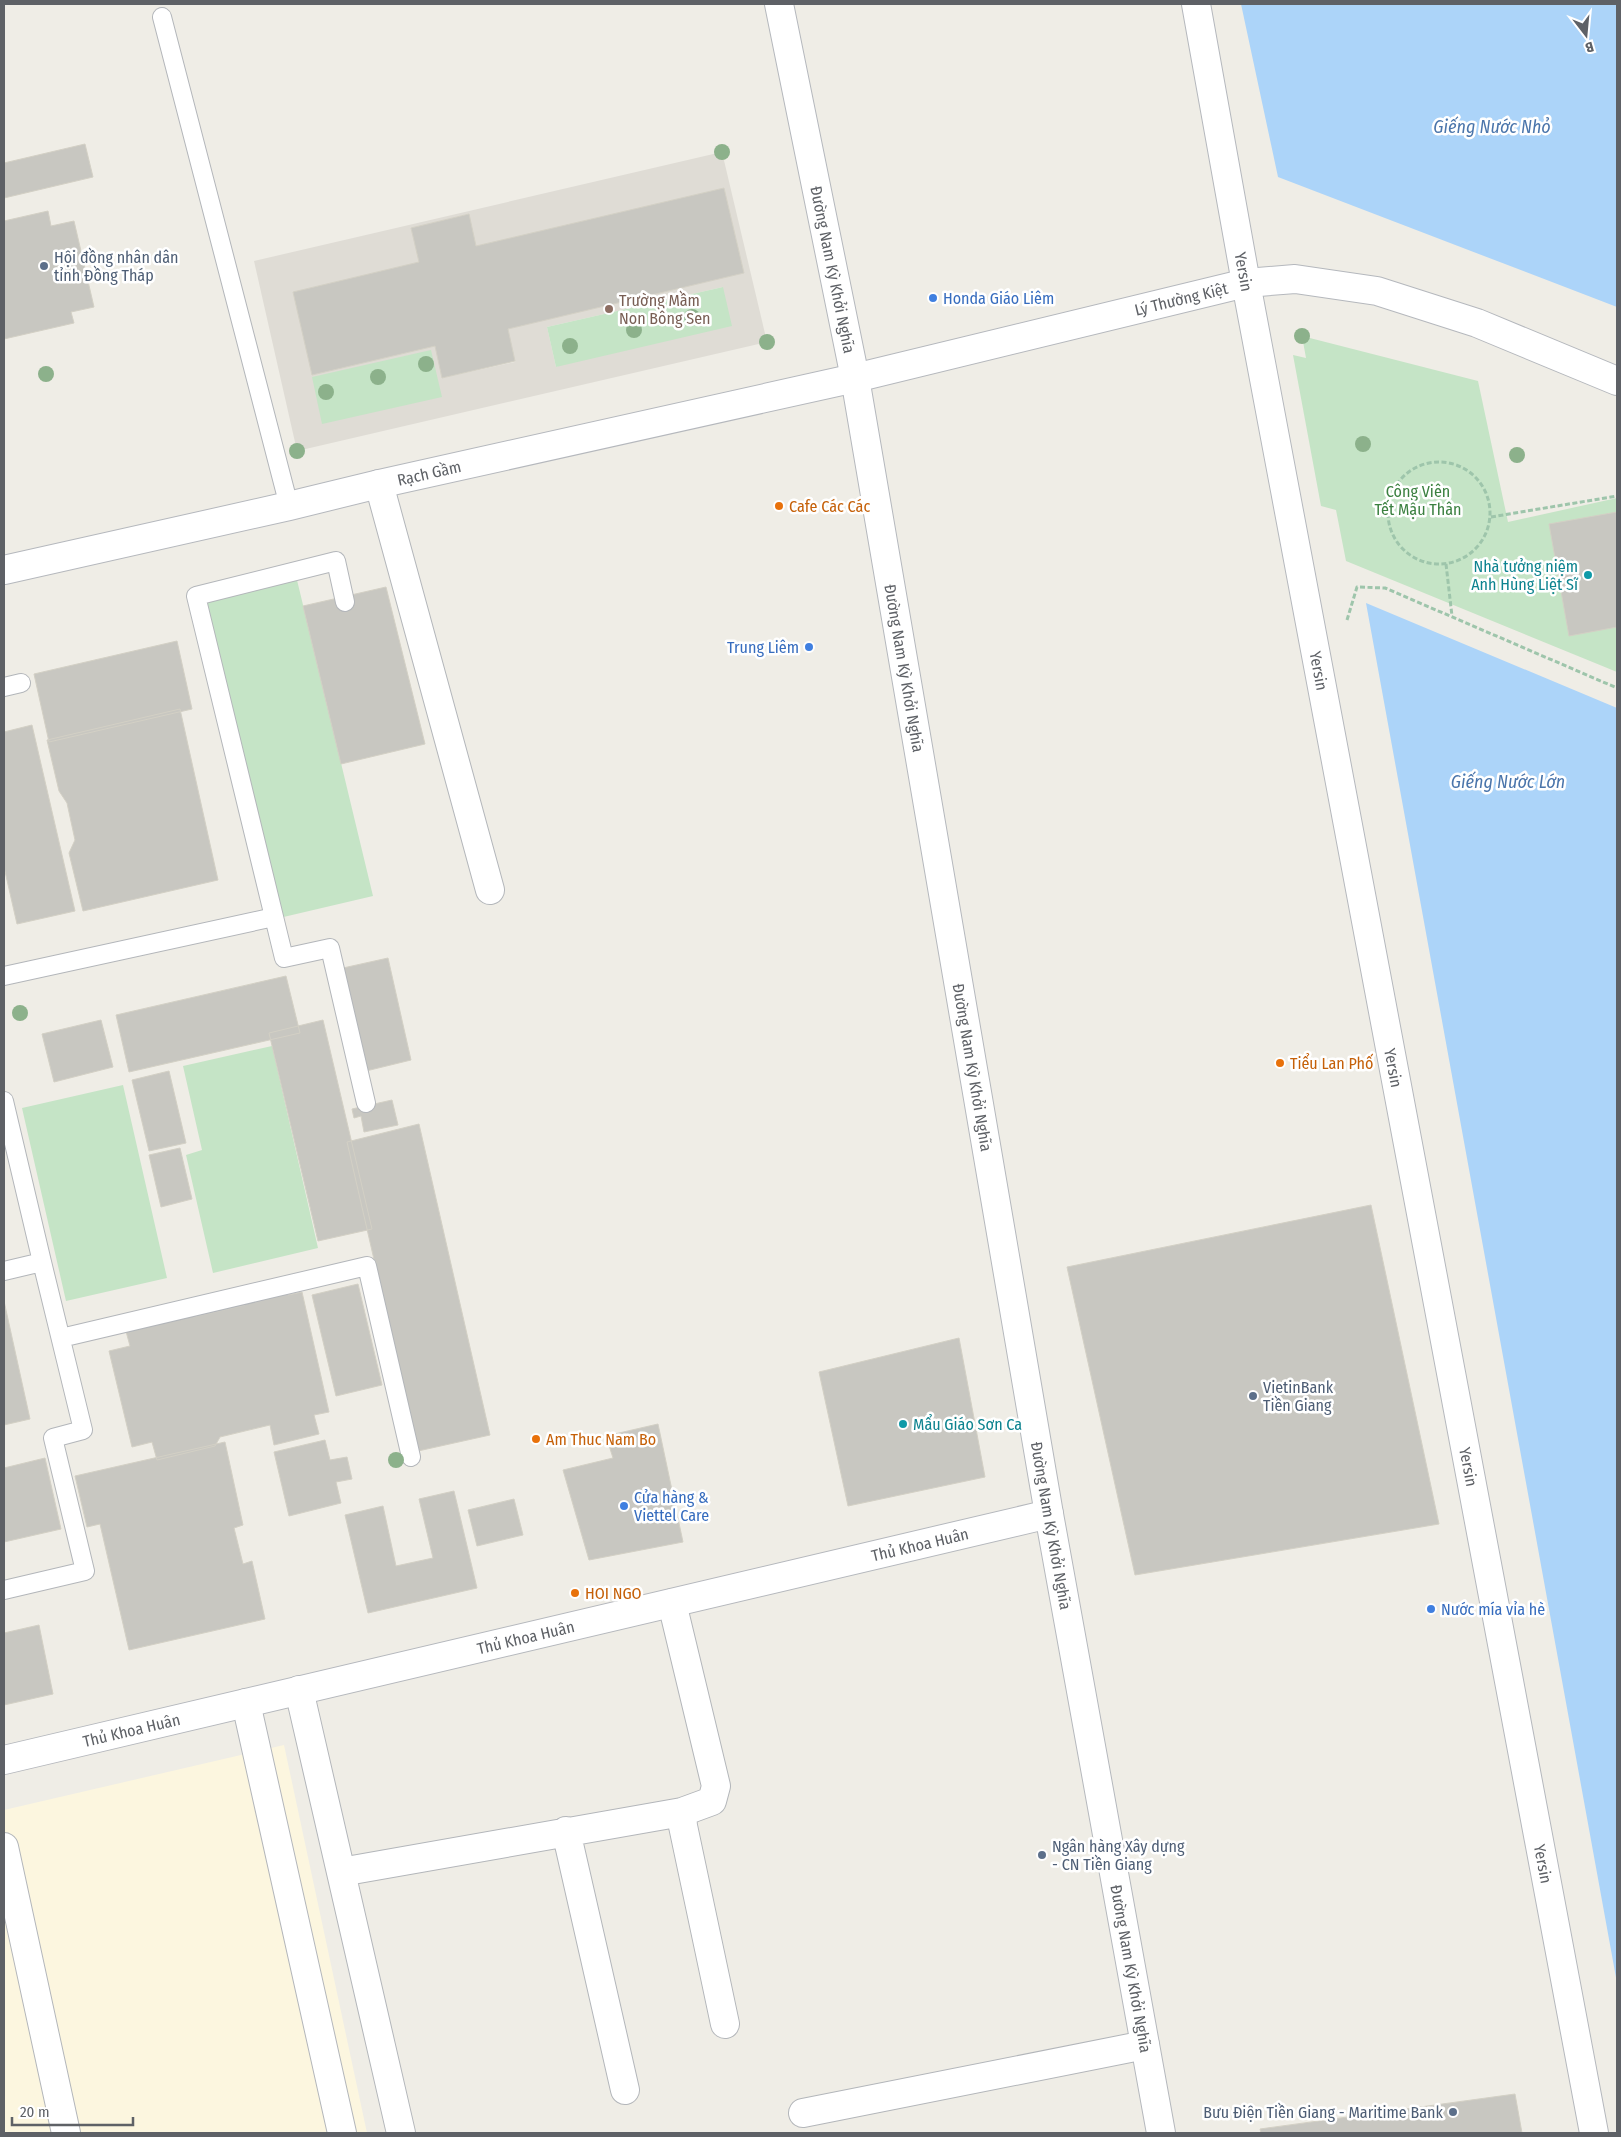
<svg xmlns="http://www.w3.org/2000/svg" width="1621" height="2137" font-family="'Fira Sans Condensed',sans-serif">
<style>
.commercial{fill:#fcf6df}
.education{fill:#dfdcd5;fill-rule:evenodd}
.green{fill:#c5e4c6}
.water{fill:#acd4f9}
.building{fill:#c8c7c1;stroke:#d3d0c5}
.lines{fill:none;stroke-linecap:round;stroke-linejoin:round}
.lane-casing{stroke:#b3b6ba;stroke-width:20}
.street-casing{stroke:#b3b6ba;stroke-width:30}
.secondary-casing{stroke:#b5b8bd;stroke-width:30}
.path{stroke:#9ec5ab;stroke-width:3;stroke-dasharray:5 2.5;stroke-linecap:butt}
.lane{stroke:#fff;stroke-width:18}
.street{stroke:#fff;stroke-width:28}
.secondary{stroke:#fff;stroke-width:28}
.tree{fill:#8cb18b}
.service-dot{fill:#5c6f8a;stroke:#fff;stroke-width:2}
.shop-dot{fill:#3f7fe0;stroke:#fff;stroke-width:2}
.education-dot{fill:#8d6e63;stroke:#fff;stroke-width:2}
.food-dot{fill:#e8710a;stroke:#fff;stroke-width:2}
.culture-dot{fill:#0f9aa8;stroke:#fff;stroke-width:2}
.labels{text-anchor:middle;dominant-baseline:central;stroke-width:5;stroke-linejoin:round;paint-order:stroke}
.service-label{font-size:16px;fill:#4e5e75;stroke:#fff;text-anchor:start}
.street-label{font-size:16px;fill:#5e6166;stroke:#fff}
.shop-label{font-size:16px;fill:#366cbe;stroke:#fff;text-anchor:start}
.education-label{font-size:16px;fill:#785e54;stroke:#fff;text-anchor:start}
.park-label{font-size:16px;fill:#3b8040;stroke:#fff}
.food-label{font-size:16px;fill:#c56008;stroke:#fff;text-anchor:start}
.culture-label{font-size:16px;fill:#0d838f;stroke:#fff;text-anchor:end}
.water-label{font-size:18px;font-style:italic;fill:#4a75ab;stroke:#fff}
</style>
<rect width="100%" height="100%" fill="#efede6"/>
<path class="commercial" d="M284 1745 367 2133H4V1810Z"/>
<path class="education" d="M722 152 767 342 297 451 254 261ZM724 188 744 273 508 329 515 362 442 378 435 346 312 375 293 292 419 262 411 228 468 214 476 246ZM723 287 556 367 547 327Z"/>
<path class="green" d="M723 287 732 326 556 367 547 327Z
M1302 336 1478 381 1508 522 1617 498V672L1346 561 1336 510 1321 506 1293 355 1306 358Z
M431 350 442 397 322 424 312 377Z
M297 580 373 896 275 919 199 604Z
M272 1046 318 1248 213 1273 186 1155 202 1150 183 1066Z
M123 1085 167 1278 66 1301 22 1108Z"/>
<path class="water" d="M1241 4H1617V307L1278 177Z
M1366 603 1617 708V1983Z"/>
<path class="building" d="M85 144 93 177 4 198V163Z
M724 188 744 273 508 329 515 361 442 378 435 346 312 375 293 292 419 262 411 228 469 214 476 246Z
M48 211 51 226 74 221 94 307 71 312 74 323 4 339V221Z
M1617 512V627L1569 636 1549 524Z
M386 587 425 744 341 764 303 606Z
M177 641 192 709 49 742 34 674Z
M180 709 218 880 83 911 69 853 75 840 67 803 59 791 47 740Z
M32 725 75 911 17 924 4 867V732Z
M388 958 411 1060 366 1071 343 968Z
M286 976 300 1033 129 1072 116 1015Z
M101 1020 113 1067 54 1082 42 1034Z
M323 1020 372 1229 318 1241 269 1033Z
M169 1071 186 1143 149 1151 132 1080Z
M392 1100 398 1125 364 1132 361 1116 354 1118 352 1109Z
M419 1124 490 1435 418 1451 347 1142Z
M180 1148 192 1199 161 1207 149 1155Z
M1371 1205 1439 1524 1135 1575 1067 1267Z
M284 1277 288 1295 302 1292 329 1412 314 1415 319 1434 274 1445 270 1425 220 1437 215 1446 157 1460 152 1442 132 1447 109 1351 130 1346 124 1324 186 1309 193 1317 245 1305 240 1287Z
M358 1284 382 1385 336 1396 312 1295Z
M4 1301 30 1419 4 1425Z
M959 1338 985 1477 848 1506 819 1372Z
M658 1424 683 1542 589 1560 563 1470 613 1458 606 1436Z
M325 1440 330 1460 347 1457 352 1479 336 1482 341 1503 289 1516 274 1452Z
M225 1442 243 1525 234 1528 243 1564 252 1561 265 1619 129 1650 100 1524 87 1527 75 1476Z
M45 1458 61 1529 4 1542V1468Z
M454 1491 477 1588 368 1613 345 1515 383 1506 396 1566 433 1558 419 1499Z
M514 1499 523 1535 477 1546 468 1510Z
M39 1625 53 1694 4 1705V1633Z
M1515 2094 1522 2133H1261L1260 2129Z"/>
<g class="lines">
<defs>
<path id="lane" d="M162 17 289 506
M345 602 336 561 196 596 284 958 330 948 366 1103
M4 687 21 683
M4 976 274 917
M4 1101 42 1262 4 1271
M61 1338 367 1266 411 1457
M4 1590 85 1571 53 1438 83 1430 42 1262"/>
<path id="street" d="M379 484 490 890
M672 1603 716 1786 712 1801 682 1812 683 1826 725 2024
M299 1690 401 2133
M246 1703 342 2133
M566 1831 625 2090
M4 1847 66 2133
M341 1872 682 1812
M803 2113 1145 2045"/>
<g id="secondary">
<path id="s1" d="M779 4 855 378 1049 1514 1161 2133"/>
<path id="s2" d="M1196 4 1246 283 1594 2133"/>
<path id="s3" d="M4 570 289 506 379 484 855 378 1246 283 1295 279 1377 291 1477 323 1617 381"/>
<path id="s4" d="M4 1760 1049 1514"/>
</g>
</defs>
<use href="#lane" class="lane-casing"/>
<use href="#street" class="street-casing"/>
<use href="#secondary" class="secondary-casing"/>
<path class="path" d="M1388 513a51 51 0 1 1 102 0a51 51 0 1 1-102 0Z
M1491 517 1617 496
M1446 564 1452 616
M1347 620 1357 587 1385 588 1617 688"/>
<use href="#lane" class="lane"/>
<use href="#street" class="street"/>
<use href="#secondary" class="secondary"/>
</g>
<g class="tree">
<circle cx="722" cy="152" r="8"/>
<circle cx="692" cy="317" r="8"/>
<circle cx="634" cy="330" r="8"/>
<circle cx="1302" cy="336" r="8"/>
<circle cx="767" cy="342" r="8"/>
<circle cx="570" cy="346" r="8"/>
<circle cx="426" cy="364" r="8"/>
<circle cx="46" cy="374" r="8"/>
<circle cx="378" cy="377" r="8"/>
<circle cx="326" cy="392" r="8"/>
<circle cx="1363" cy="444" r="8"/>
<circle cx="297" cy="451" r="8"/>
<circle cx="1517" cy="455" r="8"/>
<circle cx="20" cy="1013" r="8"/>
<circle cx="396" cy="1460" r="8"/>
</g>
<g class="service-dot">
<circle cx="44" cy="266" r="5"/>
<circle cx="1253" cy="1396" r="5"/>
<circle cx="1042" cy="1855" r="5"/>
<circle cx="1453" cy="2112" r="5"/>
</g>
<g class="shop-dot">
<circle cx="933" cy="298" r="5"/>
<circle cx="809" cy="647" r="5"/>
<circle cx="624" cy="1506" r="5"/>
<circle cx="1431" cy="1609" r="5"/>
</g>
<circle class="education-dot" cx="609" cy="309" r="5"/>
<g class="food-dot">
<circle cx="779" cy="506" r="5"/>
<circle cx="1280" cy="1063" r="5"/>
<circle cx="536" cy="1439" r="5"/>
<circle cx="575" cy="1593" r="5"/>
</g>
<g class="culture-dot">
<circle cx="1588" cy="575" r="5"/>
<circle cx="903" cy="1424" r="5"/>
</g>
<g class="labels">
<g class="service-label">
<text x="54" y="257">Hội đồng nhân dân<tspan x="54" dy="18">tỉnh Đồng Tháp</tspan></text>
<text x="1263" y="1387">VietinBank<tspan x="1263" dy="18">Tiền Giang</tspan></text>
<text x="1052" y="1846">Ngân hàng Xây dựng<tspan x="1052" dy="18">- CN Tiền Giang</tspan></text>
<text x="1443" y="2112" text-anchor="end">Bưu Điện Tiền Giang - Maritime Bank</text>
</g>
<g class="street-label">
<text stroke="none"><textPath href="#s1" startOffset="271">Đường Nam Kỳ Khởi Nghĩa</textPath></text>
<text stroke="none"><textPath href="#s2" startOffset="272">Yersin</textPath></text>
<text stroke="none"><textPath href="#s3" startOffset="1208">Lý Thường Kiệt</textPath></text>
<text stroke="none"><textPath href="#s3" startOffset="436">Rạch Gầm</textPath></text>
<text stroke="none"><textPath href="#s1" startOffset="676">Đường Nam Kỳ Khởi Nghĩa</textPath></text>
<text stroke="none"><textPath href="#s2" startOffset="678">Yersin</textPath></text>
<text stroke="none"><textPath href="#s1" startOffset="1081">Đường Nam Kỳ Khởi Nghĩa</textPath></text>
<text stroke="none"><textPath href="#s2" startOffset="1082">Yersin</textPath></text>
<text stroke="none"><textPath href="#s2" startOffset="1488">Yersin</textPath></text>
<text stroke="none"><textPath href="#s1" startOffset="1546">Đường Nam Kỳ Khởi Nghĩa</textPath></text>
<text stroke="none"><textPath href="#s4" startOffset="941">Thủ Khoa Huân</textPath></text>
<text stroke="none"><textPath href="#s4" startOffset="536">Thủ Khoa Huân</textPath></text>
<text stroke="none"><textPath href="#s4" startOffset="131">Thủ Khoa Huân</textPath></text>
<text stroke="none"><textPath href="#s2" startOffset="1892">Yersin</textPath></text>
<text stroke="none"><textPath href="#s1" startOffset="1996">Đường Nam Kỳ Khởi Nghĩa</textPath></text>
</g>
<g class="shop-label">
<text x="943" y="298">Honda Giáo Liêm</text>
<text x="799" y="647" text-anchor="end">Trung Liêm</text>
<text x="634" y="1497">Cửa hàng &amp;<tspan x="634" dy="18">Viettel Care</tspan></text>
<text x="1441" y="1609">Nước mía vỉa hè</text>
</g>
<g class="education-label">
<text x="619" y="300">Trường Mầm<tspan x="619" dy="18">Non Bông Sen</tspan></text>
</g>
<g class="park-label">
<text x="1418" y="491">Công Viên<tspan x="1418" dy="18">Tết Mậu Thân</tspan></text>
</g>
<g class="food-label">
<text x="789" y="506">Cafe Các Các</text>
<text x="1290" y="1063">Tiểu Lan Phố</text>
<text x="546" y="1439">Am Thuc Nam Bo</text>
<text x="585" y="1593">HOI NGO</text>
</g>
<g class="culture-label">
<text x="1578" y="566">Nhà tưởng niệm<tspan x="1578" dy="18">Anh Hùng Liệt Sĩ</tspan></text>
<text x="913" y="1424" text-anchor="start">Mẩu Giáo Sơn Ca</text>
</g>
<g class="water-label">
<text x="1492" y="127">Giếng Nước Nhỏ</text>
<text x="1508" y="782">Giếng Nước Lớn</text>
</g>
</g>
<rect width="1621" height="2137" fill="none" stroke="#5e6166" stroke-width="10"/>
<g transform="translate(1586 35) rotate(164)" stroke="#ffffff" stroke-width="4" paint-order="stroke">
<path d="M0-4L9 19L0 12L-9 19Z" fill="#5e6166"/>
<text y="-8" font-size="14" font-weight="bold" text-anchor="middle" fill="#5e6166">B</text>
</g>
<path d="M12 2117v8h121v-8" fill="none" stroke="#5e6166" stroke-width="2.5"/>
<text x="20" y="2117" font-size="15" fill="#5e6166" stroke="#ffffff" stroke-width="4" paint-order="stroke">20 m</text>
</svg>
